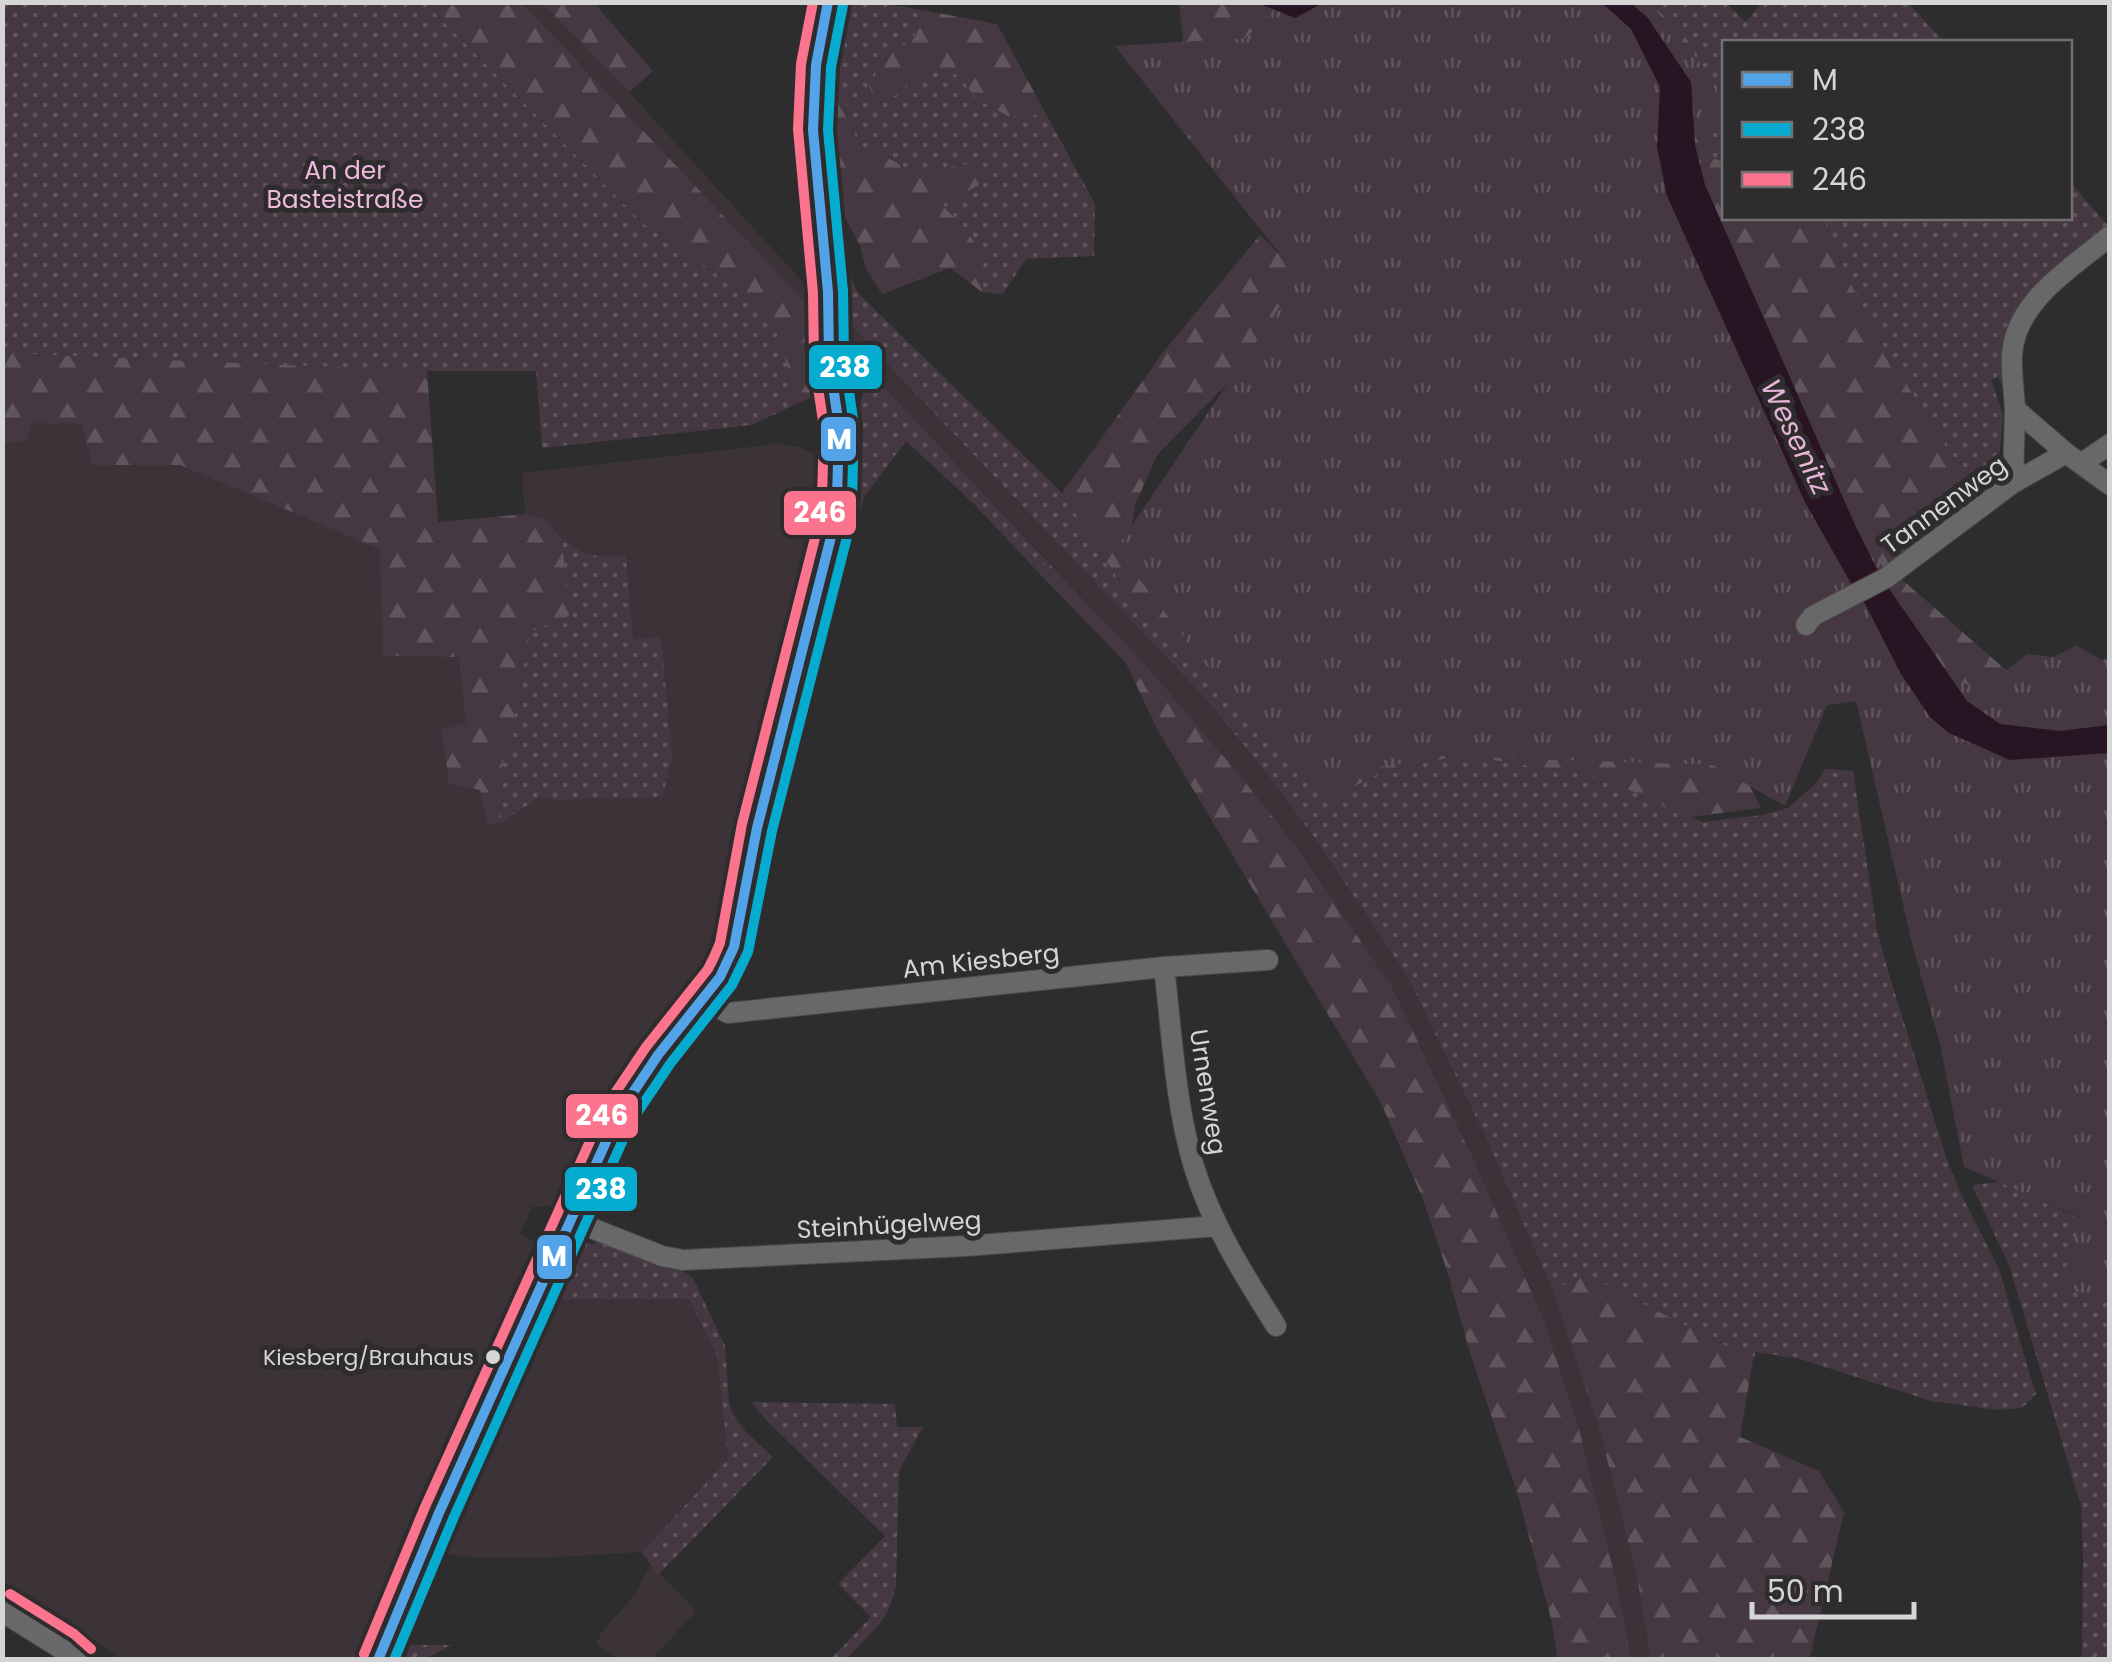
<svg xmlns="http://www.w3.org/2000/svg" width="2112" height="1662" font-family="Poppins,sans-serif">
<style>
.built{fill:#3b3338}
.grass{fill:url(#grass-dots)}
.forest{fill:url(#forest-firs)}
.park{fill:url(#park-tufts)}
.water{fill:#291423}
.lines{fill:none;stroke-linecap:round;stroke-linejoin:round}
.street-casing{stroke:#494849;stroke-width:22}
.secondary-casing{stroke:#494849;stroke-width:30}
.street{stroke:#696869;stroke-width:20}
.secondary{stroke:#6a686a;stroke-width:28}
.bus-1-casing{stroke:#2f2c2e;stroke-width:18}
.bus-2-casing{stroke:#2f2c2e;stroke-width:18}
.bus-3-casing{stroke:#2f2c2e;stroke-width:18}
.bus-1{stroke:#53a3e8;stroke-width:10}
.bus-2{stroke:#06acd0;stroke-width:10}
.bus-3{stroke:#fc738d;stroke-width:10}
.bus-dot{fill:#d6d5d6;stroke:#2f2c2e;stroke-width:4}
.labels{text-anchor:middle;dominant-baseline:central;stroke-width:10;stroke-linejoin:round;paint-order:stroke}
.bus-label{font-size:22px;fill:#d6d5d6;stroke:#2f2c2e;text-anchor:end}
.park-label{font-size:25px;fill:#edbade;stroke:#2f2c2e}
.street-label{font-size:25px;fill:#d6d5d6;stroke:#2f2c2e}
.water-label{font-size:28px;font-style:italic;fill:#e7b4d8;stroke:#2f2c2e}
.line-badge{stroke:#2f2c2e;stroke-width:4}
.badge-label{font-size:28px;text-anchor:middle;font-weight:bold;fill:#fff}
</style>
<defs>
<pattern id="grass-dots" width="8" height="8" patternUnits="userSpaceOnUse" patternTransform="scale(2.5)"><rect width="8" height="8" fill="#463842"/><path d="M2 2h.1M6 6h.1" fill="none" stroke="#60545d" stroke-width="1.8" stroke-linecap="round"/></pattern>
<pattern id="forest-firs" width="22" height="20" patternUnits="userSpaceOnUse" patternTransform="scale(2.5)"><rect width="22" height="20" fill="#463842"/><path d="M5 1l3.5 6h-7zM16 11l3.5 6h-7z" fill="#60545d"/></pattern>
<pattern id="park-tufts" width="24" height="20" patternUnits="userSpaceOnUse" patternTransform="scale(2.5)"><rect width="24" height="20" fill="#463842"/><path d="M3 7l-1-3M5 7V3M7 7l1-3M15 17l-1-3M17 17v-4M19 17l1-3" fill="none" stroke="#60545d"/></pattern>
</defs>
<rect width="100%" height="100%" fill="#2e2d2e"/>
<path class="built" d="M522 3H542L629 92 820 301 819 317Z
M843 317 1203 696 1254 757 1317 841 1406 974 1489 1144 1560 1310 1598 1424 1637 1577 1651 1659H1631L1618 1590 1471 1154 1393 989 1308 861 1141 660 841 341Z
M2 353 427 371 438 522 525 514 522 473 777 444 798 447 819 456 820 485 813 524 742 795 714 944 709 958 621 1074 593 1121 555 1205 532 1207 521 1233 536 1244 356 1659H120L87 1634 3 1582Z
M554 1299H689L717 1356 728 1459 642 1552 543 1558H476L442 1553 461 1502Z
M650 1564 696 1611 652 1659H619L596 1644 603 1630 635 1595Z"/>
<path class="grass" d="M3 3H425L644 224 733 285 780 333 794 405 752 425 542 448 536 371H427L3 353Z
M838 3H880L922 10 919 29 907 45 888 53 870 86 876 100 896 95 914 78 933 69 958 75 977 99 1008 116 1046 114 1095 204 1094 256 1026 259 1003 294 982 292 983 256 962 225 942 204 980 184 972 163C952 167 928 176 907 169 899 166 894 160 887 156 882 154 876 155 871 153 854 147 852 126 850 111L824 95Z
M1651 3H1726L1746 22 1762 3H1908L1944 42H1724V162L1710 157 1706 131 1707 88 1689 42Z
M2070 182 2109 227 2026 314 2015 409 1998 377 1991 380 2003 414 1997 484 1978 498 1885 350 1850 282 1823 218H2070Z
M838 252C848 261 851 281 858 293L1062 493 1120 582 1327 802 1381 772 1462 755 1600 777 1703 822 1762 815 1788 808 1815 784 1825 769 1853 771 1877 930 1888 971 1946 1157 1960 1192 1999 1269 2034 1389 2037 1393 2022 1408 1998 1410 1931 1401 1800 1359 1756 1352 1753 1360 1587 1275 1552 1290 1489 1144 1406 974 1317 841 1254 757 1203 696 843 317Z
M841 341 1047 561 1038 572 973 503 906 441 864 497 837 593 829 590 848 403 860 406 863 393 845 381Z
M562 539C582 556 600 559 626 556L633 639 661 637 672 756 663 797 553 800 540 797 502 822 498 782 512 731 530 632 569 615Z
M2000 1182 2109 1232V1659H2082L2083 1556 2081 1506 2010 1268 1972 1185Z
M597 1239 682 1270 693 1278 725 1346 729 1402 733 1415 746 1432 773 1457 658 1575 642 1552 728 1459 717 1356 689 1299H554L577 1245 583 1242 594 1245Z
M751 1402 895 1404 897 1427H923L899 1471 896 1587 889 1609 879 1625 846 1659H831L871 1617 838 1584 885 1536 766 1420Z
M411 1645H452L424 1659H405Z"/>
<path class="forest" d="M425 3H522L807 304 812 397 794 405 780 333 733 285 644 224Z
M542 3H594L653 71 629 92Z
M1179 3H1258L1295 18 1190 102Z
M1631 3H1651L1689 42 1707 88 1706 131 1710 157 1724 162V218H1823L1850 282 1885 350 1978 498 1879 573 1855 525 1705 185 1695 145 1691 81Z
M922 10 997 24 1046 114 1008 116 977 99 958 75 933 69 914 78 896 95 876 101 869 86 888 53C912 43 918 36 922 10Z
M824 95 843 98 850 111 853 131 859 145 871 153 883 154 903 167 916 171H935L972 163 981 184 942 205 962 225 984 256 982 292 950 268 882 294 866 269 860 246 846 219 834 205 825 126Z
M1260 235 1313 288 1224 387 1157 455 1135 505 1129 545 1140 580 1255 689 1488 694 1742 771 1761 808 1690 817 1600 777 1462 755 1381 772 1327 802 1120 582 1062 493 1165 350Z
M3 353 427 371 438 522 525 514 545 519 562 539 569 616 530 632 512 731 498 781 502 822 488 824 480 790 449 784 442 730 466 723 459 657 383 656 380 549 180 465H92L82 424 33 423 26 441 3 443Z
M1047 561 1141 660 1241 777 1308 862 1393 989 1471 1154 1544 1321 1580 1433 1618 1590 1631 1659H1558L1551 1619 1517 1492 1471 1356 1447 1271 1422 1197 1381 1103 1157 729 1126 663 1038 572Z
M1899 577 2021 683 1967 701 1887 586Z
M1587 1275 1753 1360 1740 1437 1819 1471 1844 1512 1810 1657 1816 1659H1651L1637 1577 1598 1424 1552 1290Z"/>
<path class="park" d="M1282 3H1650L1717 84V124L1681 141 1711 150 1707 193 1755 294 1769 343 1803 428 1862 526 1919 641 1950 676 1980 691 2027 654 2054 657 2077 645 2101 660 2109 657V1301L2060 1287 2081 1218 1964 1167 1940 1044 1912 943 1856 701 1827 705 1785 806 1713 765 1442 756 1318 779 1213 674 1116 549 1299 278 1115 46 1245 38Z"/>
<path class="water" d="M1258 3H1323L1295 18Z
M1602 3H1631L1647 17 1691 82 1695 145 1705 185 1855 525 1879 573 1853 587 1805 502 1667 196 1657 147 1660 87 1631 29Z
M1887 586 1967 701 2000 724 2060 731 2109 725V753L2010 760 1949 733 1930 717 1901 674 1863 600Z"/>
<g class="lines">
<defs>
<path id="street" d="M2066 453 2015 409C2014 391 2011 372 2012 354 2016 300 2073 267 2110 236
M2082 463 2110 444
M2013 483 2015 409
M1806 625 1813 616 1886 578 2013 483 2066 453 2110 485
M1164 967C1172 1033 1175 1104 1194 1167 1212 1225 1244 1275 1276 1326
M703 1000 728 1013 1164 967 1268 960
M571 1220 662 1256 683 1260 966 1246 1217 1226"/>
<path id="secondary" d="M2 1607 66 1647 81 1660
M378 1660 439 1513 618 1115 658 1055 720 977 728 963 734 947 757 828 831 537 837 499 839 427 829 358 828 292 813 130 816 65 828 2"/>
</defs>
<use href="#street" class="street-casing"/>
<use href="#secondary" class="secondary-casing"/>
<use href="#street" class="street"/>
<use href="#secondary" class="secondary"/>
<defs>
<path id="bus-1" d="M378 1660 439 1513 618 1115 658 1055 720 977 734 947 757 828 831 537 837 499 839 427 829 358 828 292 813 130 816 65 828 2"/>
<path id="bus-2" d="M394 1660 453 1519 631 1122 670 1064 732 985 748 952 772 831 846 541 852 499 854 426 844 357 843 291 828 130 831 67 843 5"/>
<path id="bus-3" d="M10 1594 74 1634 91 1649
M364 1654 425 1507 605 1108 646 1047 708 969 714 957 720 943 742 824 816 534 822 498 824 428 814 360 813 293 798 129 801 64 813 2"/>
</defs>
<use href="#bus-1" class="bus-1-casing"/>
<use href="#bus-2" class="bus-2-casing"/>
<use href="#bus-3" class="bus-3-casing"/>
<use href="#bus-1" class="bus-1"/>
<use href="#bus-2" class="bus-2"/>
<use href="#bus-3" class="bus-3"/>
</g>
<circle class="bus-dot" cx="493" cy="1357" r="9"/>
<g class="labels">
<g class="bus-label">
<text x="474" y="1357">Kiesberg/Brauhaus</text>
</g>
<g class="park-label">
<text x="345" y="170">An der<tspan x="345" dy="29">Basteistraße</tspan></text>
</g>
<g class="street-label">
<text transform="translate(1944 505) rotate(-36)">Tannenweg</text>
<text transform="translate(981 961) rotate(-6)">Am Kiesberg</text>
<text transform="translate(1208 1092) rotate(81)">Urnenweg</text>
<text transform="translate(889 1225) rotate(-3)">Steinhügelweg</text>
</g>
<g class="water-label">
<text transform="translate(1796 437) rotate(64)">Wesenitz</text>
</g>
</g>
<g class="line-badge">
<rect x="807" y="343" width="77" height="48" rx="10" fill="#06acd0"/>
<rect x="819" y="415" width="39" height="48" rx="10" fill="#53a3e8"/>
<rect x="782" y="489" width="76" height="48" rx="10" fill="#fc738d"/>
<rect x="564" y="1092" width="76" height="48" rx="10" fill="#fc738d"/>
<rect x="563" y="1165" width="76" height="48" rx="10" fill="#06acd0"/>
<rect x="535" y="1233" width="39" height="48" rx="10" fill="#53a3e8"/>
</g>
<g class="badge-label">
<text x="845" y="377">238</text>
<text x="839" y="449">M</text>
<text x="820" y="522">246</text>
<text x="602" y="1125">246</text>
<text x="601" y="1199">238</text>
<text x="554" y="1266">M</text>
</g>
<rect width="2112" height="1662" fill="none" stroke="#d6d5d6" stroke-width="10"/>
<rect x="1722" y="40" width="350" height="180" fill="#2f2c2e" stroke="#727071" stroke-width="2.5"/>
<rect x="1742" y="72" width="50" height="15" fill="#53a3e8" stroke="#727071" stroke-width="2.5"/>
<text x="1812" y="90" font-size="30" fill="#d6d5d6">M</text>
<rect x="1742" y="122" width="50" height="15" fill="#06acd0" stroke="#727071" stroke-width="2.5"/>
<text x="1812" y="140" font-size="30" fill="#d6d5d6">238</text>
<rect x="1742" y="172" width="50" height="15" fill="#fc738d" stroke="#727071" stroke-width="2.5"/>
<text x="1812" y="190" font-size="30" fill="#d6d5d6">246</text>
<path d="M1752 1602v15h162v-15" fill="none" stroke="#d6d5d6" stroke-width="5"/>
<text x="1767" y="1602" font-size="30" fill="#d6d5d6" stroke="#2f2c2e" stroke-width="8" paint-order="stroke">50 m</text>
</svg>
